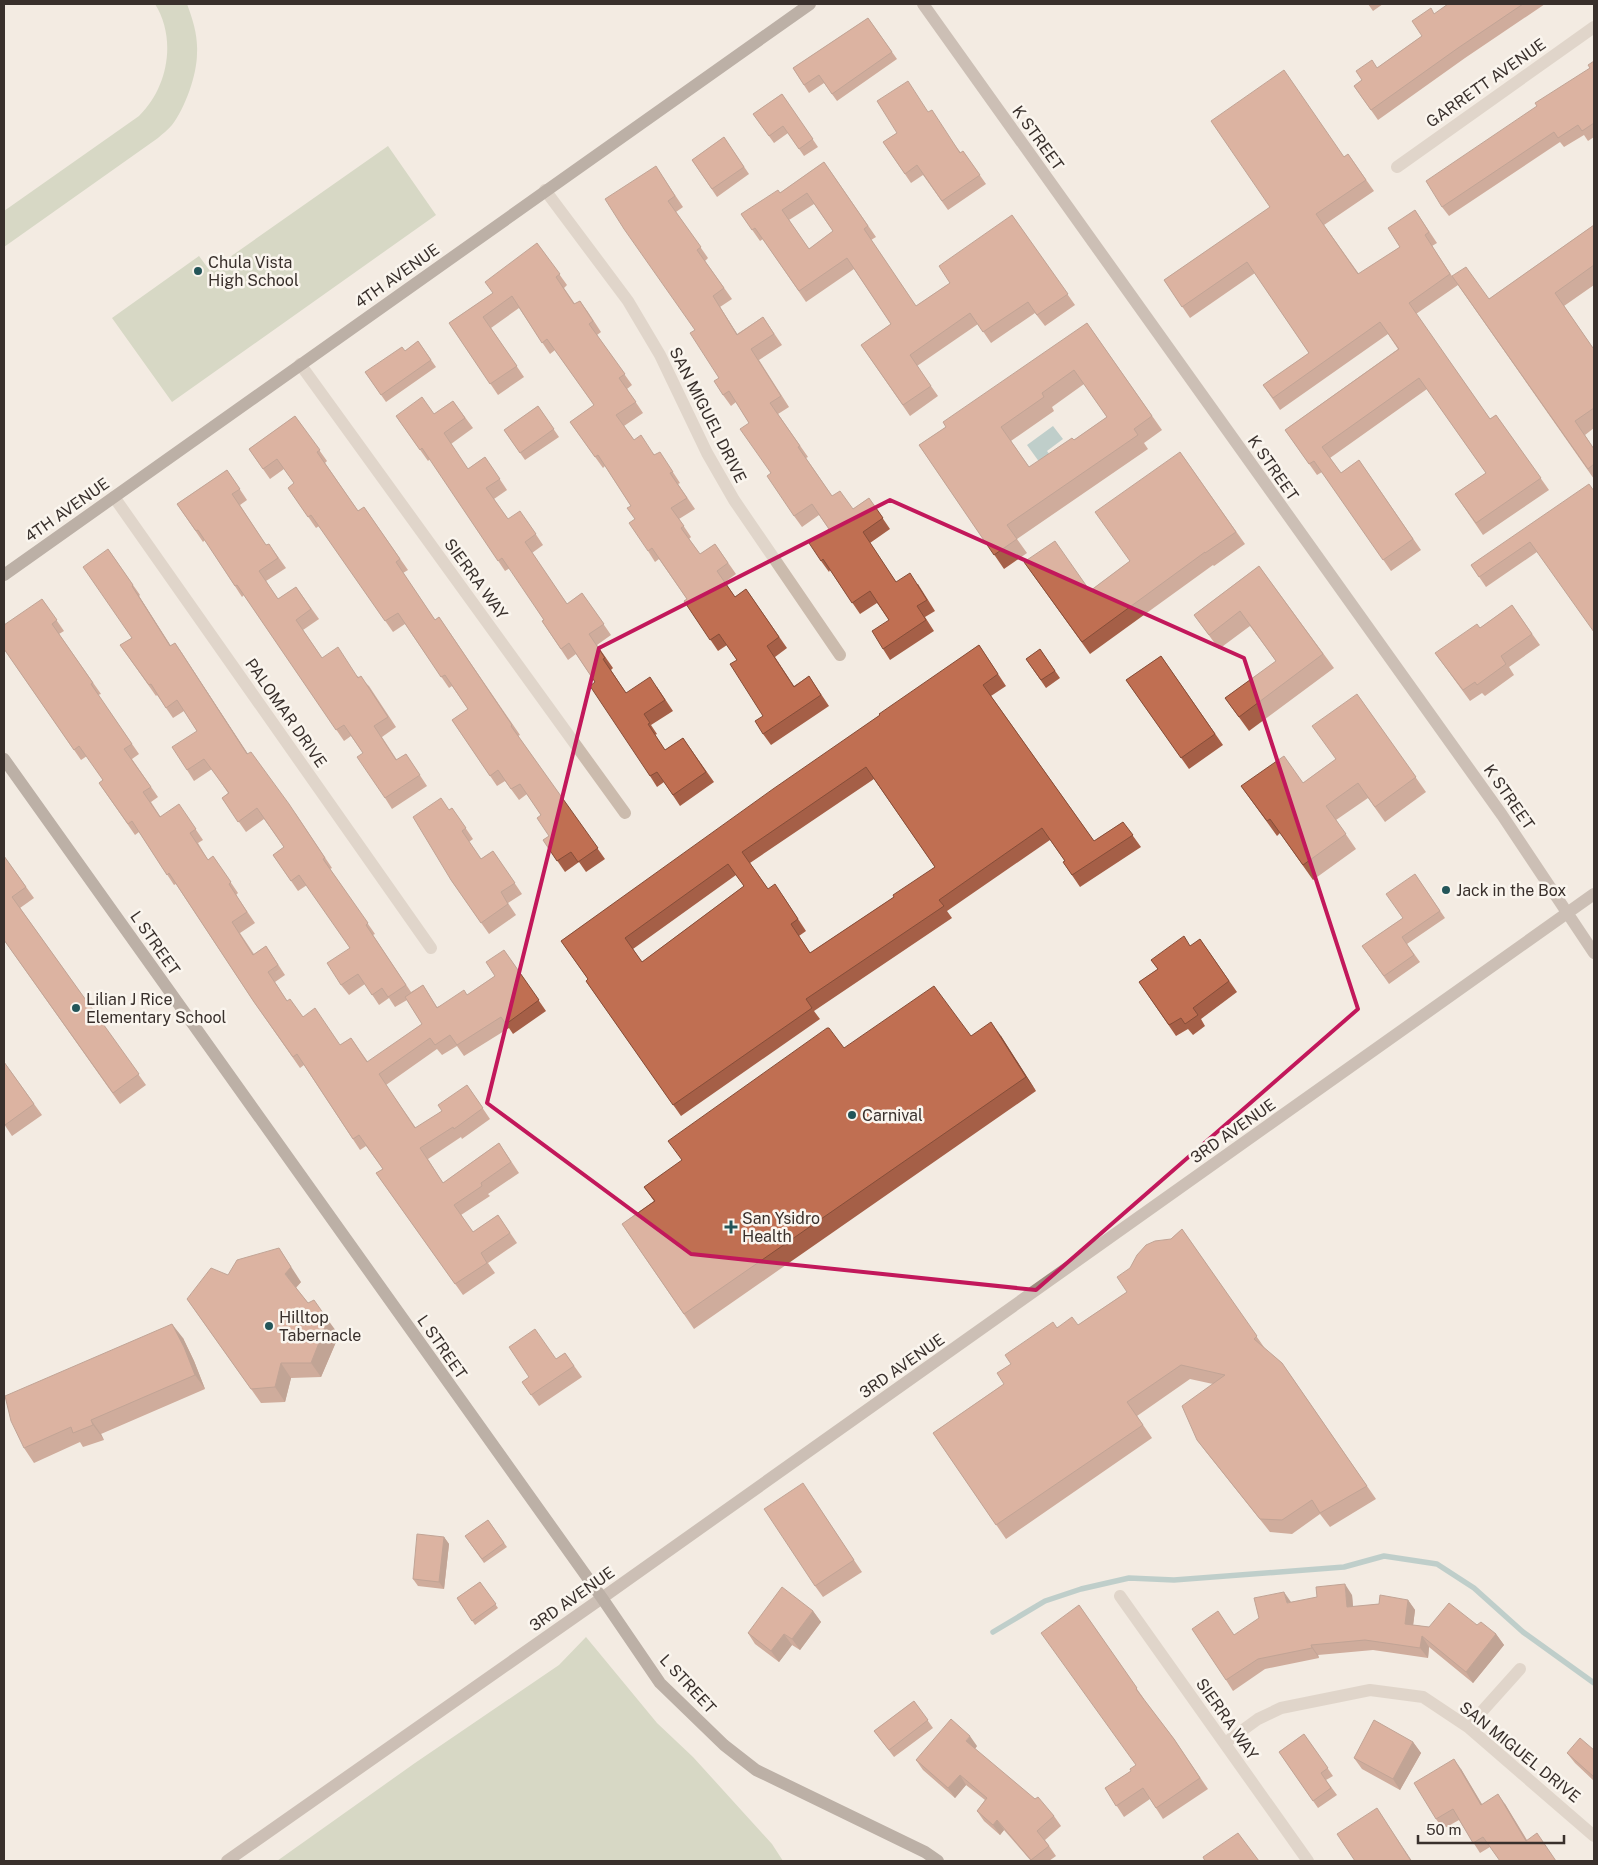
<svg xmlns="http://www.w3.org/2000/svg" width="1598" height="1865" font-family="'Public Sans',sans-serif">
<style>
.green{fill:#b6c1a2}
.water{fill:#82acae}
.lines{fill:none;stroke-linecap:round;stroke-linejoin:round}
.stream{stroke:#82acae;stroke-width:5.5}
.street{stroke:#cbbbad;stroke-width:12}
.secondary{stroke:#9e8b7f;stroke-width:12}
.primary{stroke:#7a685e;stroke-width:12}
.wall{fill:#a55f47;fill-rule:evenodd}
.shaded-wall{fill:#864e39}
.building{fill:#c06f52;stroke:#864e39;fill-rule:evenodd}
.marked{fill:none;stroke:#c2185b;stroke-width:4;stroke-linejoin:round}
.poi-dot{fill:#235559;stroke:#faf5ee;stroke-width:2}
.labels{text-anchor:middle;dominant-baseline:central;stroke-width:5;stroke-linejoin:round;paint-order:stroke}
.street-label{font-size:16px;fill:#39302c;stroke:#faf5ee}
.poi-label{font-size:16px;fill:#39302c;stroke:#faf5ee;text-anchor:start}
</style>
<rect width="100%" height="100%" fill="#f3ebe2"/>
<path class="green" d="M155 4H187C193 20 198 36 197 53 197 75 185 108 172 125 168 130 162 134 158 138L4 247V211L139 116C168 88 177 39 155 4Z
M388 146 436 215 172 402 112 318 199 256 210 271Z
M586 1637 657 1723 693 1757 772 1844 783 1861H277L415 1763 559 1665Z"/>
<path class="water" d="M1053 426 1063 439 1047 451 1050 455 1040 463 1027 445Z"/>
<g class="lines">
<path class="stream" d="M993 1632 1045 1601 1081 1589 1129 1578 1174 1580 1344 1567 1384 1556 1437 1564 1474 1588 1523 1632 1594 1683"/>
<path class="street" d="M1397 167 1594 27
M545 190 628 301 660 355 707 453 734 500 840 655
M300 364 625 813
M114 497 431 948
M1120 1596 1308 1861
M1468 1727 1520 1669
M1225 1743 1258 1719 1281 1708 1370 1690 1423 1697 1468 1727 1594 1836"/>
<path class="secondary" d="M923 4 1502 815 1594 953
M227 1861 602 1598 1594 894"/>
<path class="primary" d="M4 575 810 4
M4 759 602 1598 660 1683 724 1745 756 1770 925 1852 938 1861"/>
</g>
<path class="wall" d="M1368 4H1383L1373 11Z
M1448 4H1545L1465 58 1378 120 1354 86 1377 68 1422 36Z
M868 18 897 59 837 101 824 83 809 93 793 68Z
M1594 61V137L1588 141 1584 135 1564 147 1560 142 1449 216 1442 207 1590 68Z
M782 94 818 147 804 156 788 133 774 143 753 114Z
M929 112 961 153 963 151 986 184 948 210 923 175 911 183 883 142Z
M724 137 749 174 717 197 692 160Z
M1348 154 1374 191 1324 225 1359 274 1400 247 1415 210 1437 243 1432 246 1452 276 1489 299 1594 225V285L1564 306 1593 348 1594 347V428L1585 435 1594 449V479L1458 285 1416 314 1490 419 1496 415 1549 490 1483 535 1455 494 1486 473 1427 389 1330 458 1341 473 1359 460 1421 550 1391 571 1322 472 1317 475 1285 430 1398 349 1388 334 1280 410 1263 385 1309 353 1255 273 1190 318 1164 280Z
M824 162 876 237 871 240 916 306 950 283 1012 215 1075 305 1045 326 1035 313 991 343 978 324 917 366 938 396 910 416 861 345 891 324 854 269 806 302 763 239 760 241 741 214 780 193ZM814 204 833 231 809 249 789 220Z
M663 177 683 207 676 212 708 258 705 261 732 299 720 307 737 334 763 317 782 345 759 360 789 407 778 414 808 457 806 458 832 496 853 509 869 498 890 529 870 543 896 582 918 584 935 611 925 617 934 631 890 660 883 649 889 620 877 603 860 614 830 570 829 572 821 561 829 529 819 515 802 527 794 516 771 473 749 423 736 402 731 406 723 395 719 378 695 330Z
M537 243 567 285 564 288 575 304 580 301 588 312 601 332 597 335 632 385 627 389 643 413 624 426 634 440 655 455 667 463 680 483 678 484 695 509 679 519 691 537 689 539 700 554 715 544 736 574 725 582 735 597 746 589 787 648 775 657 794 686 809 676 829 706 771 745 763 734V716L737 660 727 645 718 651 684 601 687 599 659 559 655 562 648 551 635 519 631 506 605 466 603 468 570 422 594 405 555 350 550 354 519 308 491 328 524 377 498 395 449 323 493 293Z
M1087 323 1162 430 1144 443 1148 449 1017 539 1027 553 1004 569 919 445 946 427ZM1084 384 1107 417 1074 440 1029 467 1011 441 1054 411 1052 407Z
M418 341 436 367 386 402 365 372 405 351Z
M453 401 473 428 451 444 468 469 485 457 507 490 494 499 508 519 527 521 543 545 532 553 567 604 582 593 611 635 597 645 613 668 611 670 626 693 657 687 673 711 651 725 657 734 655 735 665 750 683 738 714 782 680 806 664 782 657 787 650 776 595 682 576 654 568 660 542 621 544 620 510 568 505 571 430 459 428 461 396 416 434 414Z
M538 406 559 437 525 460 504 430Z
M295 416 327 461 325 463 358 511 364 507 408 570 403 573 435 620 439 617 520 735 518 736 605 859 586 872 579 862 565 872 543 840 549 836 541 815 527 794 519 800 505 781 497 786 452 720 468 709 452 686 449 688 405 624 393 632 319 526 316 528 288 488 294 483 284 469 270 479 249 449Z
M1180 452 1245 544 1214 566 1213 565 1090 654 1024 562 1090 591 1130 561Z
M227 470 247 500 240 505 266 545 269 544 286 568 266 581 278 599 296 587 319 619 303 630 322 658 359 677 369 686 396 727 382 737 397 760 406 754 427 786 392 809 385 798 363 753 351 736 344 741 244 595 242 597 205 540 203 542 177 504Z
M1594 491 1537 552 1486 587 1471 565Z
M108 549 140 595 139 596 171 646 175 643 248 754 296 814 332 868 330 869 375 934 373 935 411 992 423 985 437 1007 467 995 495 976 504 950 546 1011 513 1034 509 1028 464 1056 457 1046 442 1055 437 1049 386 1085 416 1128 442 1111 467 1085 490 1119 462 1139 461 1137 428 1159 443 1183 499 1143 519 1173 488 1194 490 1196 461 1215 473 1232 498 1215 517 1243 488 1263 495 1273 463 1295 376 1173 383 1169 366 1146 360 1150 304 1065 300 1068 254 1002 176 884 174 885 139 832 135 835 99 783 103 780 87 756 81 760 4 649 42 599 64 631 59 634 101 694 98 695 139 754 132 759 158 797 151 802 160 816 186 815 203 840 198 843 208 860 213 856 238 893 236 895 255 923 240 933 254 954 266 946 285 975 275 982 287 1001 303 1017 340 1045 351 1038 368 1062 422 1024 407 1000 395 1007 389 998 379 1005 365 984 349 995 341 985 350 948 307 885 298 891 273 855 284 847 264 819 246 832 222 798 228 793 212 769 194 781 187 770 197 731 184 711 173 718 157 695 156 696 120 645 132 638Z
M1259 566 1334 668 1249 731 1225 698 1276 661 1250 626 1219 649 1194 615Z
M1512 605 1540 645 1509 667 1514 675 1485 696 1482 693 1470 701 1435 653 1480 628Z
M979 645 1006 686 991 696 1094 841 1123 822 1141 847 1080 887 1063 862 1065 861 1050 840 947 911 952 918 814 1011 820 1019 681 1116 586 981 588 979 561 941ZM874 779 935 867 894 897 810 953 799 936 806 931 783 896 768 889 750 863ZM736 875 744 886 642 962 633 949Z
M1040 649 1060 678 1046 688 1026 659Z
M1161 656 1223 745 1189 769 1126 680Z
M1357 694 1426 792 1385 822 1368 798 1336 820 1356 849 1313 880 1280 833 1277 836 1241 786 1303 783 1336 759Z
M452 808 473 839 469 842 481 859 493 851 522 894 508 903 516 915 489 934 451 880 449 810Z
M4 856 34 898 20 908 146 1085 120 1104 4 940Z
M1415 874 1445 918 1407 944 1420 962 1389 984 1362 946 1403 918Z
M1200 939 1237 992 1201 1019 1205 1026 1193 1035 1188 1029 1176 1036 1139 982 1158 969 1151 960 1191 946Z
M971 1036H1001L1036 1091 694 1329 622 1224 654 1201 644 1187 844 1048Z
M4 1062 42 1115 12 1136 4 1124Z
M1182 1229 1266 1350 1282 1363 1376 1499 1330 1527 1320 1514 1292 1534 1270 1532 1207 1453 1197 1440 1213 1384 1190 1379 1137 1416 1152 1438 1006 1539 933 1433 1004 1384 1011 1364 1057 1327 1078 1325 1127 1292 1171 1239Z
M228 1275 301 1282 296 1288 308 1303 339 1335 321 1377 291 1378 285 1402 261 1403 187 1299Z
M183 1338 194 1361 205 1389 101 1434 104 1440 83 1447 80 1442 34 1463 24 1448Z
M565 1353 582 1377 539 1406 522 1382Z
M810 1494 862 1572 823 1597 815 1586Z
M488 1520 507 1547 484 1563 465 1536Z
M444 1537 449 1544 444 1589 418 1586 413 1579Z
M480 1582 498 1608 475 1625 457 1598Z
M1352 1595 1353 1607 1379 1604 1408 1600 1415 1610 1413 1625 1429 1627 1477 1625 1496 1634 1504 1645 1473 1683 1429 1647 1428 1658 1373 1650 1318 1655 1319 1658 1265 1669 1233 1691 1226 1680 1234 1635 1291 1602Z
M1079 1605 1144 1699V1700L1174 1739 1208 1789 1163 1819 1150 1799 1124 1817 1105 1788 1131 1771 1136 1765Z
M813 1611 821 1622 800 1650 792 1645 779 1662 755 1644 748 1633Z
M914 1701 933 1728 894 1757 874 1731Z
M1304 1734 1333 1776 1326 1780 1337 1795 1318 1808 1279 1752Z
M1413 1742 1421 1753 1400 1790 1362 1769 1354 1758Z
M977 1746 975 1749 1054 1816 1061 1826 1045 1840 1056 1856 1049 1861H1031L1004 1830 1000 1835 984 1821 977 1811 985 1800 966 1785 955 1798 923 1770 916 1760Z
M1594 1750V1781L1575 1763 1567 1753Z
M1461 1769 1482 1804H1505L1527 1840 1556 1861 1490 1847 1480 1853 1459 1820 1443 1829 1436 1819Z"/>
<path class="shaded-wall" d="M713 296 720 307 745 346 737 335Z
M132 586 139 596 177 656 170 646Z
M175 643 182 653 255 765 247 754Z
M991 1022 1001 1036 1036 1091 1026 1077Z
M279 1248 301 1282 295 1288 285 1274Z
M328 1320 339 1335 321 1377 311 1363Z
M172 1324 183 1338 194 1361 205 1389 195 1375Z
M281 1363 291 1378 285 1402 275 1387Z
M91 1420 101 1434 104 1440 93 1425Z
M444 1537 449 1544 444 1589 439 1582Z
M1345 1584 1352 1595 1354 1618 1347 1607Z
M1284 1592 1291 1602 1287 1603Z
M1408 1600 1415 1610 1412 1634 1405 1624Z
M813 1611 821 1622 800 1650 792 1639Z
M784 1634 792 1645 779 1662 771 1651Z
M1496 1634 1504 1645 1473 1683 1466 1672Z
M1422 1636 1429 1647 1428 1658 1420 1648Z
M1311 1645 1318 1655 1319 1658 1312 1648Z
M970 1736 977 1746 973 1751 966 1741Z
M1413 1742 1421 1753 1400 1790 1393 1779Z
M1454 1759 1461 1769 1488 1815 1481 1805Z
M960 1775 966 1785 955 1798 948 1788Z
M1498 1794 1505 1804 1533 1851 1526 1841Z
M1377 1808 1384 1819 1412 1861H1411Z
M997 1820 1004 1830 1000 1835 993 1825Z"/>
<path class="building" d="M1448 4H1523L1458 48 1371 110 1354 86 1362 80 1356 71 1372 60 1377 68 1422 36 1412 21 1431 8 1434 14Z
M868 18 892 52 832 94 819 75 804 85 793 68Z
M1594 61V123L1582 131 1578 125 1558 138 1554 132 1442 207 1426 181 1537 106 1535 103 1590 68 1588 65Z
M1284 70 1344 157 1348 154 1366 180 1316 214 1358 274 1400 247 1388 228 1415 210 1429 232 1425 235 1450 274 1409 303 1490 419 1496 415 1541 478 1476 523 1455 494 1486 473 1419 378 1322 447 1341 473 1359 460 1413 539 1383 560 1314 461 1309 464 1285 430 1399 349 1380 322 1273 398 1263 385 1309 353 1247 262 1182 307 1164 280 1270 207 1211 121Z
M908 81 928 112 932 110 960 153 963 151 980 175 942 201 917 165 905 174 883 142 897 133 877 101Z
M782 94 813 139 799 149 783 126 769 136 753 114Z
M724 137 744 167 712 189 692 160Z
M824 162 868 226 864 229 916 306 950 283 939 266 1012 215 1068 294 1037 315 1028 302 983 332 970 313 910 355 931 386 903 405 861 345 891 324 847 258 799 291 755 228 752 230 741 214 778 190 780 193ZM807 193 833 231 809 249 782 210Z
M656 166 675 196 668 201 701 247 697 250 724 288 713 296 737 335 763 317 774 334 751 349 781 396 770 403 800 446 798 447 832 496 840 491 853 509 869 498 883 518 863 532 896 582 910 573 927 600 917 606 926 620 883 649 872 631 889 620 870 591 852 603 823 559 821 561 809 543 829 529 812 504 794 516 767 476 771 473 740 429 749 423 729 391 723 395 714 381 719 378 690 333 695 330 624 229 605 199Z
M1594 225V265L1555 293 1593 348 1594 347V408L1575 421 1594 449V464L1588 469 1452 276 1466 267 1489 299Z
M537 243 560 274 556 277 574 304 580 301 593 321 589 324 625 374 619 378 636 402 616 415 634 440 641 435 654 455 660 452 673 472 670 473 687 498 671 508 684 526 681 528 700 554 715 544 728 563 717 571 735 597 746 589 779 637 767 646 794 687 809 676 821 695 763 734 755 721 763 716 730 664 737 660 719 634 710 640 684 601 687 599 652 548 648 551 629 523 635 519 627 508 631 506 598 455 595 457 570 422 594 405 547 339 542 343 512 296 483 317 517 366 490 384 449 323 493 293 485 282Z
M1087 323 1152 416 1134 429 1138 435 1007 525 1017 539 994 555 919 445 946 427 943 422ZM1074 370 1107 417 1074 440 1072 438 1029 467 1001 427 1044 397 1042 393Z
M418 341 431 360 381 395 365 372 402 347 405 351Z
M422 397 434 414 453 401 465 418 444 433 468 469 485 457 500 479 486 488 508 519 520 511 536 534 525 542 567 604 582 593 604 624 589 634 605 658 603 659 626 693 650 677 665 700 644 714 650 723 648 724 665 750 683 738 706 772 673 795 657 772 650 776 590 686 595 682 569 643 561 649 542 621 544 620 502 558 498 561 422 448 420 450 396 416Z
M538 406 554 429 520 453 504 430Z
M295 416 320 450 317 452 358 511 364 507 400 559 396 562 435 620 439 617 512 725 511 726 598 848 578 862 571 852 557 861 543 840 549 836 537 818 541 815 520 784 511 789 498 770 490 776 452 720 468 709 445 675 441 677 398 613 385 621 311 515 308 517 288 488 294 483 277 459 263 469 249 449Z
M1180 452 1236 532 1205 553V552L1082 642 1024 562 1055 541 1090 591 1130 561 1095 512Z
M227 470 240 489 232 494 266 545 269 544 278 558 259 571 278 599 296 587 311 609 296 620 322 658 338 647 358 678 361 676 388 717 374 726 396 760 406 754 420 775 385 798 357 757 363 753 344 725 336 730 237 585 235 586 198 530 196 531 177 504Z
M1589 484 1594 491V632L1530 542 1479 577 1471 565Z
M108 549 133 585 132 586 170 646 175 643 247 754 251 752 289 804 325 858 323 859 368 923 366 925 406 985 388 997 382 988 372 995 358 974 341 985 327 963 350 948 299 875 291 881 273 855 284 847 257 808 238 822 222 798 229 793 204 759 187 770 172 747 197 731 177 700 166 708 151 684 149 685 120 645 132 638 83 567Z
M1259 566 1323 654 1239 717 1225 698 1276 661 1240 611 1209 635 1194 615Z
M42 599 57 620 52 624 93 683 91 684 132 744 124 749 151 787 143 792 160 817 179 804 196 829 190 833 208 860 213 856 231 882 229 884 247 912 232 922 253 955 266 946 278 965 268 972 287 1001 290 999 303 1017 315 1008 340 1045 351 1038 367 1062 422 1024 405 997 423 985 437 1008 464 990 467 995 495 976 486 962 504 950 539 1000 506 1024 501 1017 457 1045 450 1035 435 1045 430 1038 379 1074 415 1128 442 1111 438 1105 467 1085 483 1108 454 1129 453 1127 420 1148 443 1183 499 1143 511 1162 481 1183 482 1186 454 1205 473 1232 498 1215 510 1233 481 1253 487 1263 455 1284 376 1173 383 1169 359 1135 353 1139 297 1054 293 1057 254 1002 169 873 167 875 132 821 128 824 99 783 103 780 79 746 74 750 4 649V625Z
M1512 605 1532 634 1501 656 1506 664 1477 685 1475 682 1463 690 1435 653 1477 624 1480 628Z
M979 645 998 674 983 685 1094 841 1123 822 1133 835 1072 875 1063 862 1065 861 1042 828 939 900 944 906 806 999 812 1008 673 1105 586 981 588 979 561 941 773 789 880 715 879 714ZM866 767 935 867 893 895 894 897 810 953 791 924 798 919 775 884 768 889 742 852ZM728 864 744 886 642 962 625 938Z
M1040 649 1055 671 1041 680 1026 659Z
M1161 656 1215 734 1181 758 1126 680Z
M1357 694 1416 777 1375 807 1358 783 1326 806 1346 834 1303 865 1270 819 1267 821 1241 786 1284 756 1303 783 1336 759 1312 726Z
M441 798 449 810 452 808 466 828 462 831 481 859 493 851 515 883 501 892 508 904 481 923 451 880 413 817Z
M4 856 26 887 12 897 139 1074 113 1093 4 940Z
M1415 874 1440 911 1402 937 1414 955 1384 976 1362 946 1403 918 1386 894Z
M1184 936 1190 946 1200 939 1229 981 1193 1008 1198 1015 1185 1024 1181 1018 1169 1025 1139 982 1158 969 1151 960Z
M934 986 971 1036 991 1022 1026 1077 684 1314 622 1224 655 1201 644 1187 682 1160 668 1141 827 1028H829L844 1048Z
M4 1062 34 1104 5 1125 4 1124Z
M1182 1229 1257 1336 1254 1339 1282 1363 1367 1486 1320 1513 1312 1500 1282 1520 1260 1519 1197 1440 1182 1406 1225 1375 1181 1365 1127 1402 1143 1425 996 1525 933 1433 1004 1384 997 1373 1011 1364 1005 1355 1053 1322 1057 1328 1072 1317 1078 1325 1127 1292 1117 1277 1130 1268 1137 1255 1146 1245 1155 1241 1171 1239Z
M279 1248 291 1267 285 1274 308 1303 314 1300 328 1320 311 1363H281L275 1387 251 1389 187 1299 211 1268 228 1275 237 1260Z
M172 1324 184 1347 195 1375 91 1420 93 1425 73 1433 71 1427 24 1448 11 1421 5 1396Z
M535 1329 556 1359 565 1353 574 1366 531 1395 522 1382 529 1377 509 1347Z
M803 1483 854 1560 815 1586 764 1509Z
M488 1520 504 1543 482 1559 465 1536Z
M417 1534 444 1537 439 1582 413 1579Z
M480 1582 496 1604 472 1621 457 1598Z
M1345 1584 1347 1607 1379 1604 1380 1595 1408 1600 1405 1624 1429 1627 1449 1603 1477 1625 1481 1622 1496 1634 1466 1672 1422 1636 1420 1648 1365 1640 1311 1645 1312 1648 1258 1659 1226 1680 1192 1629 1218 1611 1234 1635 1259 1618 1254 1598 1284 1592 1287 1603 1317 1597 1316 1587Z
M782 1587 813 1611 792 1639 784 1634 771 1651 748 1633Z
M1079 1605 1137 1688 1136 1689 1174 1739 1200 1778 1156 1808 1143 1788 1116 1806 1105 1788 1131 1771 1130 1769 1136 1765 1041 1633Z
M914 1701 928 1720 889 1750 874 1731Z
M951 1719 970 1736 966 1741 1035 1799 1038 1797 1054 1816 1037 1831 1049 1846 1031 1860 997 1820 993 1825 977 1811 987 1798 960 1775 948 1788 916 1760Z
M1374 1720 1413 1742 1393 1779 1354 1758Z
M1304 1734 1328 1768 1321 1773 1331 1788 1313 1801 1279 1752Z
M1580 1738 1594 1750V1777L1567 1753Z
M1454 1759 1481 1805 1498 1794 1526 1841 1537 1833 1556 1861H1500L1483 1837 1473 1843 1453 1809 1436 1819 1414 1783Z
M1377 1808 1411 1861H1355L1337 1834Z
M1238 1833 1259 1861H1205L1203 1857Z"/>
<path d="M0 0H1598V1865H0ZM890 500 1244 658 1358 1009 1036 1290 691 1254 487 1103 599 648Z" fill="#f3ebe2" fill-opacity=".55" fill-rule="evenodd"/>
<path class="marked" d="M890 500 1244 658 1358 1009 1036 1290 691 1254 487 1103 599 648Z"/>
<g class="poi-dot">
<circle cx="198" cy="271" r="5"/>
<circle cx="1446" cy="890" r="5"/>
<circle cx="76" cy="1008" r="5"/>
<circle cx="852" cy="1115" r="5"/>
<path d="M728.5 1219.5h5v5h5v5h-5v5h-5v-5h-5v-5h5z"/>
<circle cx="269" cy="1326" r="5"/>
</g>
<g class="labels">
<g class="street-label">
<text transform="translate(1486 83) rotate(-35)">GARRETT AVENUE</text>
<text transform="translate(1038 138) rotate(54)">K STREET</text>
<text transform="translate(397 276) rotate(-35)">4TH AVENUE</text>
<text transform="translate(708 415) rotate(63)">SAN MIGUEL DRIVE</text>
<text transform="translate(1273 468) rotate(55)">K STREET</text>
<text transform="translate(67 510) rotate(-35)">4TH AVENUE</text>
<text transform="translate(476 579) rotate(54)">SIERRA WAY</text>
<text transform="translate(286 713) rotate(55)">PALOMAR DRIVE</text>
<text transform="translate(1509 797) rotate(55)">K STREET</text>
<text transform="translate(155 943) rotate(55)">L STREET</text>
<text transform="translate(1233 1131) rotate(-35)">3RD AVENUE</text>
<text transform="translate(442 1347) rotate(55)">L STREET</text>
<text transform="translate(902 1366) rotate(-35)">3RD AVENUE</text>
<text transform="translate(572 1599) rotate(-35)">3RD AVENUE</text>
<text transform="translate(688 1684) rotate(47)">L STREET</text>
<text transform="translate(1227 1719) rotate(55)">SIERRA WAY</text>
<text transform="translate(1520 1752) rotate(39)">SAN MIGUEL DRIVE</text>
</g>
<g class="poi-label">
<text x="208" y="262">Chula Vista<tspan x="208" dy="18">High School</tspan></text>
<text x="1456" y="890">Jack in the Box</text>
<text x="86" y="999">Lilian J Rice<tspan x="86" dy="18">Elementary School</tspan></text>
<text x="862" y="1115">Carnival</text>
<text x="742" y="1218">San Ysidro<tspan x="742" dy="18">Health</tspan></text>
<text x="279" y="1317">Hilltop<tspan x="279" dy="18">Tabernacle</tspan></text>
</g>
</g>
<rect width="1598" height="1865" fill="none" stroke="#39302c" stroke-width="10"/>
<path d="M1418 1835v8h146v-8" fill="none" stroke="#39302c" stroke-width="2.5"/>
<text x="1426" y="1835" font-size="15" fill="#39302c" stroke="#faf5ee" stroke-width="4" paint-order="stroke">50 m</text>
</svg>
